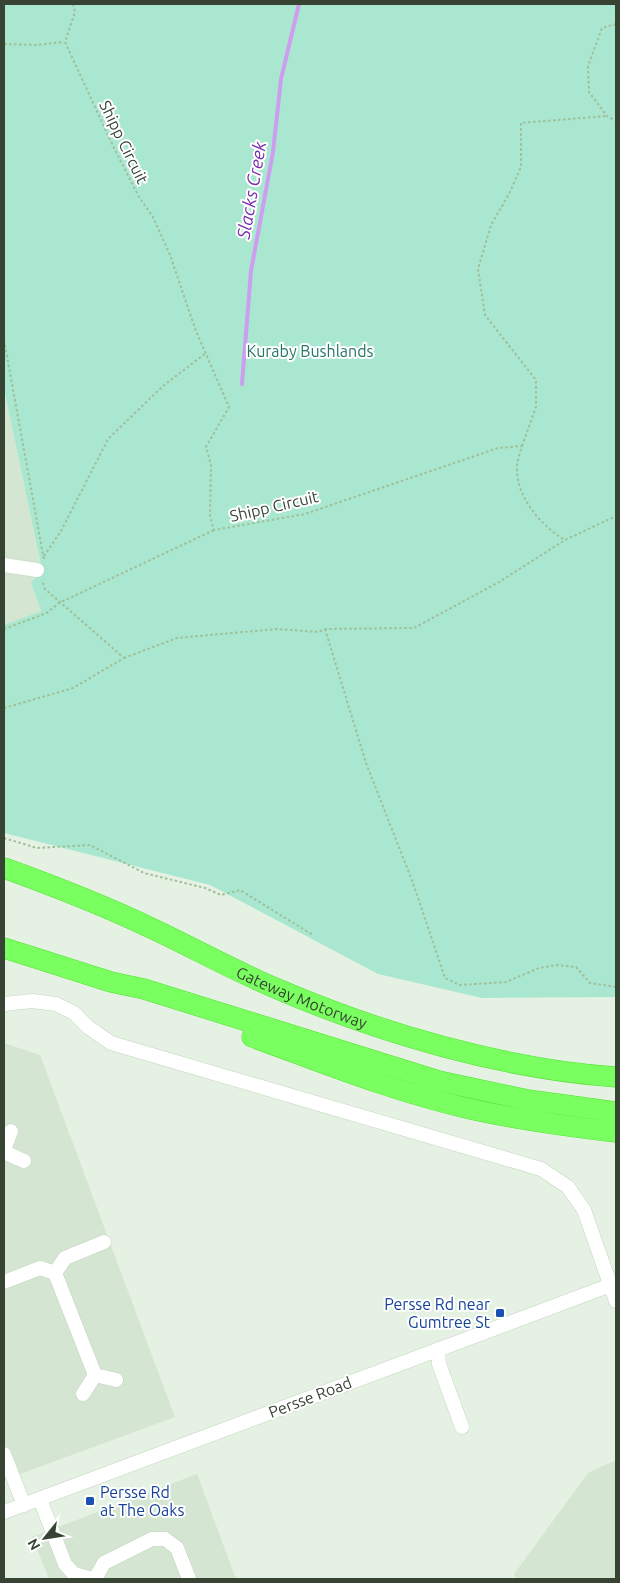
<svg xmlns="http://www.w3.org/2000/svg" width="620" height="1583" font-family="Ubuntu,sans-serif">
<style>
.residential{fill:#d4e6d1}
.green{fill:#aae7d0}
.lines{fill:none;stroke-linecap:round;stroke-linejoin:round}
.stream{stroke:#cd9df0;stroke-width:4}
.minor-casing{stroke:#c1d5bd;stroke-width:15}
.highway-casing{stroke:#52de30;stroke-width:21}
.path{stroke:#9ebf97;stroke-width:2;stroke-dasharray:2.5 2.5;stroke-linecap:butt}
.minor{stroke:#fff;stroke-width:14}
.highway{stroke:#7aff61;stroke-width:20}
.transit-dot{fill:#1a4fb4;stroke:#fff;stroke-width:2}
.labels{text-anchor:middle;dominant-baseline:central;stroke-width:4;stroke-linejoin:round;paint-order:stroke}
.street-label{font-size:16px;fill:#374333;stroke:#fff}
.park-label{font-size:16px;fill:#277565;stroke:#fff}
.transit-label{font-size:16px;fill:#164399;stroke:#fff;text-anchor:end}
.water-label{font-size:18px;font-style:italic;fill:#7a2caf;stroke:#fff}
</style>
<rect width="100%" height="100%" fill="#e5f2e3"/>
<path class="residential" d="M4 389 42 571 31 583 41 611 4 625Z
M4 1043 40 1055 175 1417 4 1480Z
M616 1460V1579H516L514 1574 588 1473Z
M197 1474 236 1579H49L32 1537Z"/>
<path class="green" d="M4 4H616V997L482 998 378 974 210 885 4 833V625L41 611 31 583 42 570 4 389Z"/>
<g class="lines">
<path class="stream" d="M242 384 251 271 273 152 281 79 299 4"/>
<defs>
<path id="minor" d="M4 565 37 570
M4 1004 32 1001 56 1004 74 1013 88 1027 111 1043 541 1169 568 1187 584 1210 616 1301
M4 1150 11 1131
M4 1152 24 1161
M55 1273 65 1258 104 1242
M4 1282 40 1268 55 1273 95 1375
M438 1349 439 1364 462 1427
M83 1394 95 1375 116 1380
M4 1454 24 1505
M40 1499 65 1564 74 1574 92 1579
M4 1512 616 1283
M95 1579 104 1563 152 1539H165L177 1548 189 1579"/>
<g id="highway">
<path id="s1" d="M4 868C54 886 103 905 151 928 194 948 236 972 280 990 383 1034 504 1069 616 1077"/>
<path d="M4 948 111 982 144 989 439 1081 528 1100 616 1112"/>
<path d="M252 1037C321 1062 390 1090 462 1107 512 1119 564 1126 616 1132"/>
</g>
</defs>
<use href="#minor" class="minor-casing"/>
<use href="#highway" class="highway-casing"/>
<path class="path" d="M73 4 75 12 65 42 113 146 139 197 153 217 170 255 196 331 229 407 206 447 211 465 210 517 214 530 305 514 498 448 522 446C520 452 518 459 517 465 515 496 540 525 565 540L616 516
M616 24 602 28 588 66 589 92 607 116 616 121
M4 44 36 45 64 42
M4 340 44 560
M522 446 536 407V380L485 315 478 269 491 225 509 194 521 167V123L607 116
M44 556 61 531 108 439 163 386 206 353
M4 629 47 613 59 603 214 530
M325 629 366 763 413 883 445 978 460 985 506 982 539 968 557 965 576 967 590 983 616 987
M124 658 177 638 277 629 318 632 325 629 414 628 499 582 565 540
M4 708 73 688 124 658 45 589 42 580
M4 838 37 848 90 845 144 873 205 888 221 895 240 890 313 935"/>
<use href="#minor" class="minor"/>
<use href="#highway" class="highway"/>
</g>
<g class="transit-dot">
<rect x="495" y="1308" width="10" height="10" rx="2.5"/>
<rect x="85" y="1496" width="10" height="10" rx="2.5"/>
</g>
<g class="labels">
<g class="street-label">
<text transform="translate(124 142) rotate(64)">Shipp Circuit</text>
<text transform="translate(274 506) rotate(-13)">Shipp Circuit</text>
<text stroke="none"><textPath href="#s1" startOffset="325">Gateway Motorway</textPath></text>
<text transform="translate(310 1397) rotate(-21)">Persse Road</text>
</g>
<g class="park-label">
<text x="310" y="351">Kuraby Bushlands</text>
</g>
<g class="transit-label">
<text x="490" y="1304">Persse Rd near<tspan x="490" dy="18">Gumtree St</tspan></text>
<text x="100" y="1492" text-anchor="start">Persse Rd<tspan x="100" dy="18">at The Oaks</tspan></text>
</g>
<g class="water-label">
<text transform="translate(251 190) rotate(-80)">Slacks Creek</text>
</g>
</g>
<rect width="620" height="1583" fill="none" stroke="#374333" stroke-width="10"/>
<g transform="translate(45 1538) rotate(240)" stroke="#ffffff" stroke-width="4" paint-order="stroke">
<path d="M0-4L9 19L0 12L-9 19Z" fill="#374333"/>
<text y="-8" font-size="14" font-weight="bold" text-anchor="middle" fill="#374333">N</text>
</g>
</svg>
